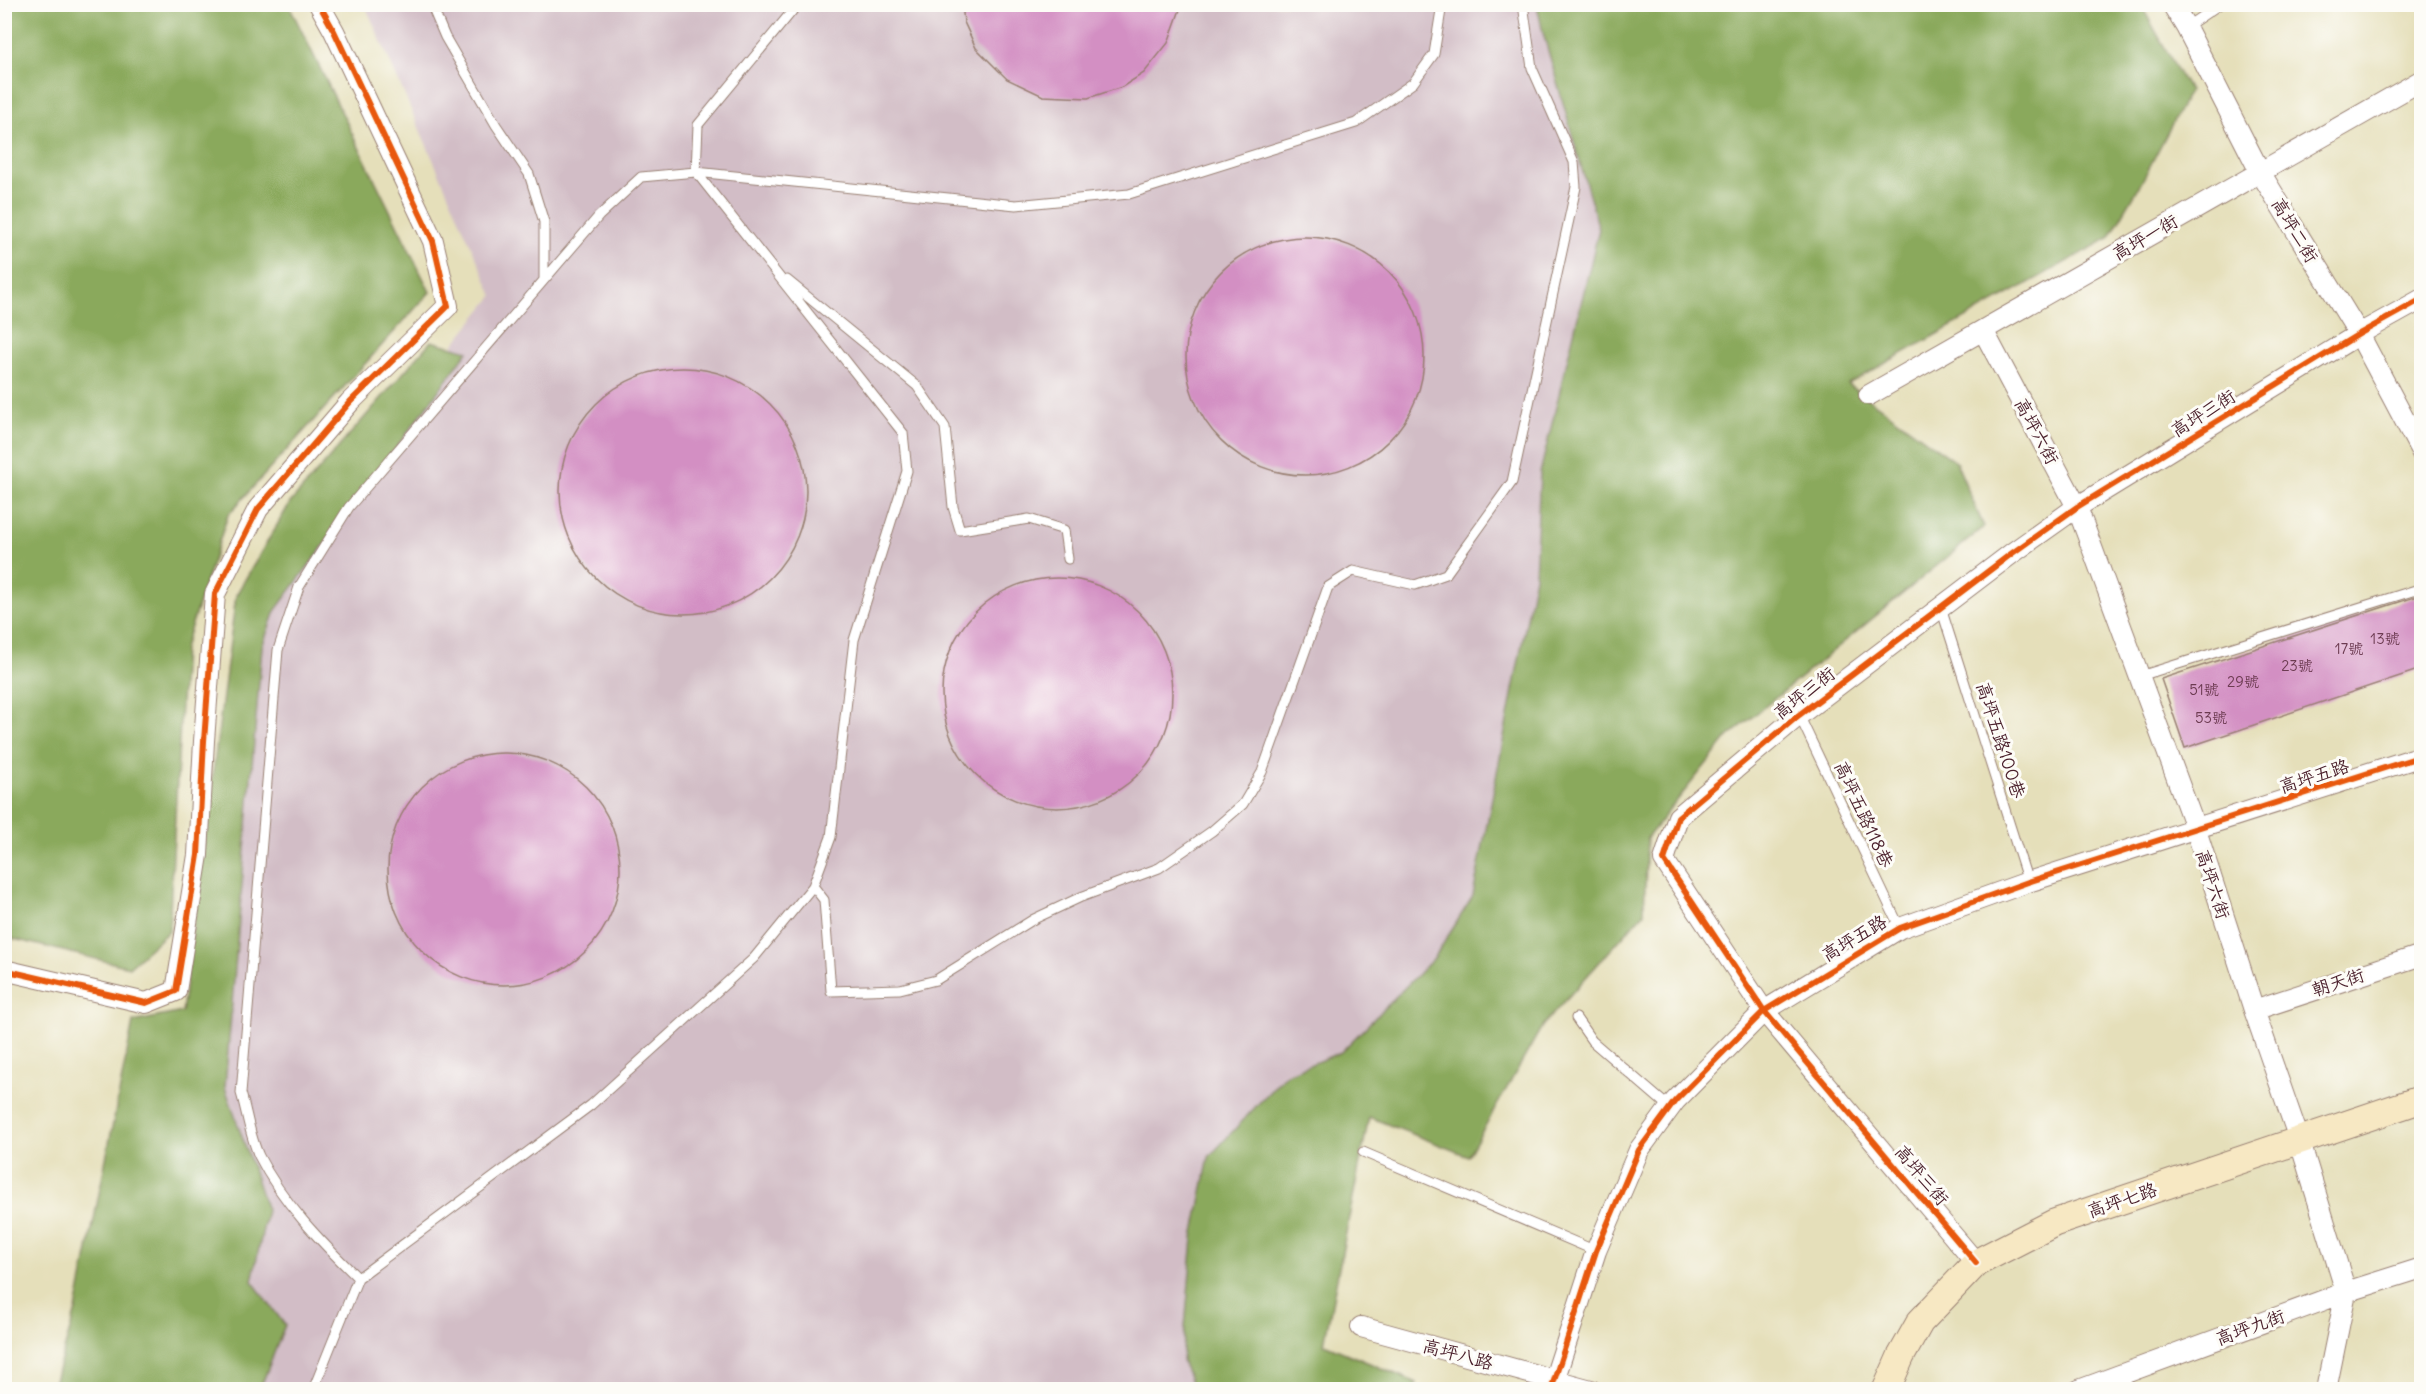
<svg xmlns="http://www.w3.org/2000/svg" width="2426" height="1394" font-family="Delius,'LXGW WenKai TC',sans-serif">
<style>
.industrial{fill:#d2bdc6}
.forest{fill:#8aa95c;stroke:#6a6444;stroke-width:1.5}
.building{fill:#d38fc3}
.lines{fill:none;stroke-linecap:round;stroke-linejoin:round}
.lane-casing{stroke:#987f72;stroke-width:11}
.street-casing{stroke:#987f72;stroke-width:22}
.secondary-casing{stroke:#987f72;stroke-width:29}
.lane{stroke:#fff;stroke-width:9}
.street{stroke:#fff;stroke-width:20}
.secondary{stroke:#f7e8c3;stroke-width:27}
.cycleway-casing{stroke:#fdfcf7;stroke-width:10}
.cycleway{stroke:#e8590c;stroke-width:6}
.labels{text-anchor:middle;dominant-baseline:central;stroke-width:6;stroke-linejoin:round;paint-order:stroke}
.number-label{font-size:15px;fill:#6c3b51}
.street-label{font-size:18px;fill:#4a1f2b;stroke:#fdfcf7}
</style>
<rect width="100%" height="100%" fill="#fdfcf7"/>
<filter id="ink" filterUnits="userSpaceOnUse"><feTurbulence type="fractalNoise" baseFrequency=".0167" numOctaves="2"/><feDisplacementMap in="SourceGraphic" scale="12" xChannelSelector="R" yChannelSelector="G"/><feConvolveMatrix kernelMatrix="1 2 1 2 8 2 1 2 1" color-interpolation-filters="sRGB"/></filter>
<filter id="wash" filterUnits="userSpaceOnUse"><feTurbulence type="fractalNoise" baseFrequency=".008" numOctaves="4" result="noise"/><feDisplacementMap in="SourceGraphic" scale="24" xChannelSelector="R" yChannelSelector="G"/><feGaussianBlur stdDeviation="1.35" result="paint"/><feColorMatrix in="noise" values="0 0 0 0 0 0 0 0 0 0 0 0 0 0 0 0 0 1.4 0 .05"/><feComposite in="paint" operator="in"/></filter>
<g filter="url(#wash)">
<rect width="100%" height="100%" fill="#e5dfba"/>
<path class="industrial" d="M365 5H1606L1684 202 1492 942 1363 1088 1252 1389 164 1390 252 593 493 296Z"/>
<path class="forest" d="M5 4 289 5 430 292 228 515 184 648 169 931 129 967 5 937Z
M1966 4 1967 6 2141 5 2189 91 2139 187 2109 238 1848 384 1956 462 1984 527 1728 737 1647 838 1644 913 1543 1025 1468 1156 1369 1117 1324 1344 1417 1383 1414 1389H1194L1182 1361 1193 1238 1209 1157 1285 1075 1341 1052 1435 957 1473 896 1535 577 1540 473 1599 229 1543 33 1537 5Z
M431 341 468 351 275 611 262 647 225 1087 267 1210 252 1281 285 1325 260 1389 52 1390 76 1310 133 1022 182 1012 236 595 290 503Z"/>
<g id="blocks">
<path class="building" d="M962 4H1182L1168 43 1144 73 1122 87 1088 98 1043 96 1007 79 976 48 964 22Z
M1186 356a119 119 0 1 1 238 0a119 119 0 1 1-238 0Z
M560 491a123 123 0 1 1 246 0a123 123 0 1 1-246 0Z
M942 693a115 115 0 1 1 230 0a115 115 0 1 1-230 0Z
M2421 595V669L2185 748 2161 679Z
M388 869a116 116 0 1 1 232 0a116 116 0 1 1-232 0Z"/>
</g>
</g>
<g filter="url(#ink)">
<use href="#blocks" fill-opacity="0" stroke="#987f72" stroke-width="1.5"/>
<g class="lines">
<defs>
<path id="lane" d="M431 4 445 37 496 125 529 174 544 222V280
M798 4 698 125 696 172 1016 205 1129 194 1356 123 1413 83 1434 54 1442 4
M2186 27 2220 4
M787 280 917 386 945 427 953 507 960 530 1029 519 1064 530 1068 559
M1941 608 2028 882
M2140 676 2422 588
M1799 715 1900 928
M813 886 824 900 831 991 900 989 936 980 1034 919 1081 897 1159 868 1212 831 1243 804 1262 772 1328 587 1353 571 1415 585 1446 574 1512 482 1576 187 1574 162 1532 68 1523 4
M1576 1018 1592 1041 1670 1108
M1363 1152 1596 1251
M313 1390 358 1278 591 1105 754 958 813 886 831 837 854 640 907 471 903 433 696 172 641 177 599 216 349 507 299 587 278 650 241 1093C247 1113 250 1137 259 1156 282 1202 322 1243 358 1278"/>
<path id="street" d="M2172 4 2186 27 2260 172 2359 334 2422 453
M1983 330 2077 507 2196 830 2254 1010 2299 1139 2346 1292 2326 1390
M1869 395 2422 80
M4 970 146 1003 176 991 198 855 204 741 215 594 258 509 350 402 448 306 433 241 334 31 319 4
M2254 1010 2422 955
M1976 1263 1764 1011 1664 860 1678 817 1799 715 2011 554 2077 507 2359 334 2422 299
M1361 1327 1591 1390
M1551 1390 1596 1251 1639 1150 1675 1101 1764 1011 1900 928 2028 882 2422 756
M2079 1390 2346 1292 2422 1268"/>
<path id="secondary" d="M1886 1390 1901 1356 1920 1322 1976 1263 2054 1223 2422 1099"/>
</defs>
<use href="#lane" class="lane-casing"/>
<use href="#street" class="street-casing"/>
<use href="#secondary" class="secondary-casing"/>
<use href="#lane" class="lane"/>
<use href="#street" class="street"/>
<use href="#secondary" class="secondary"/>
<defs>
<path id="cycleway" d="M4 970 146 1003 176 991 198 855 204 741 215 594 258 509 350 402 448 306 433 241 334 31 319 4
M1976 1263 1764 1011 1664 860 1678 817 1799 715 2011 554 2077 507 2359 334 2422 299
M1551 1390 1596 1251 1639 1150 1675 1101 1764 1011 1900 928 2028 882 2422 756"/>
</defs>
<use href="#cycleway" class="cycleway-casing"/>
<use href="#cycleway" class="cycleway"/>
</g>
</g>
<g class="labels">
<g class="number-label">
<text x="2385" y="638">13號</text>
<text x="2349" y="648">17號</text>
<text x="2297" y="665">23號</text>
<text x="2243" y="681">29號</text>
<text x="2204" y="689">51號</text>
<text x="2211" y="717">53號</text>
</g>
<g class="street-label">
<text transform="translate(2295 230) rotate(59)">高坪二街</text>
<text transform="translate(2145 237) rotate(-30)">高坪一街</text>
<text transform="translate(2203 413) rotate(-32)">高坪三街</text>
<text transform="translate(2037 431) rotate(62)">高坪六街</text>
<text transform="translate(1804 693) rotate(-38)">高坪三街</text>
<text transform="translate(2001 740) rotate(72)">高坪五路100巷</text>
<text transform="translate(2314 776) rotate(-18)">高坪五路</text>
<text transform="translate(1864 814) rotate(65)">高坪五路118巷</text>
<text transform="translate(2213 884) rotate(72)">高坪六街</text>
<text transform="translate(1854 938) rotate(-31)">高坪五路</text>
<text transform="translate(2338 982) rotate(-18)">朝天街</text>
<text transform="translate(1922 1175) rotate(50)">高坪三街</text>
<text transform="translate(2122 1200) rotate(-19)">高坪七路</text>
<text transform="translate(2250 1327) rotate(-20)">高坪九街</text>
<text transform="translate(1458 1354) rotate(15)">高坪八路</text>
</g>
</g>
<rect width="2426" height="1394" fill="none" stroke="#fdfcf7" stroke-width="24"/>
</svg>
